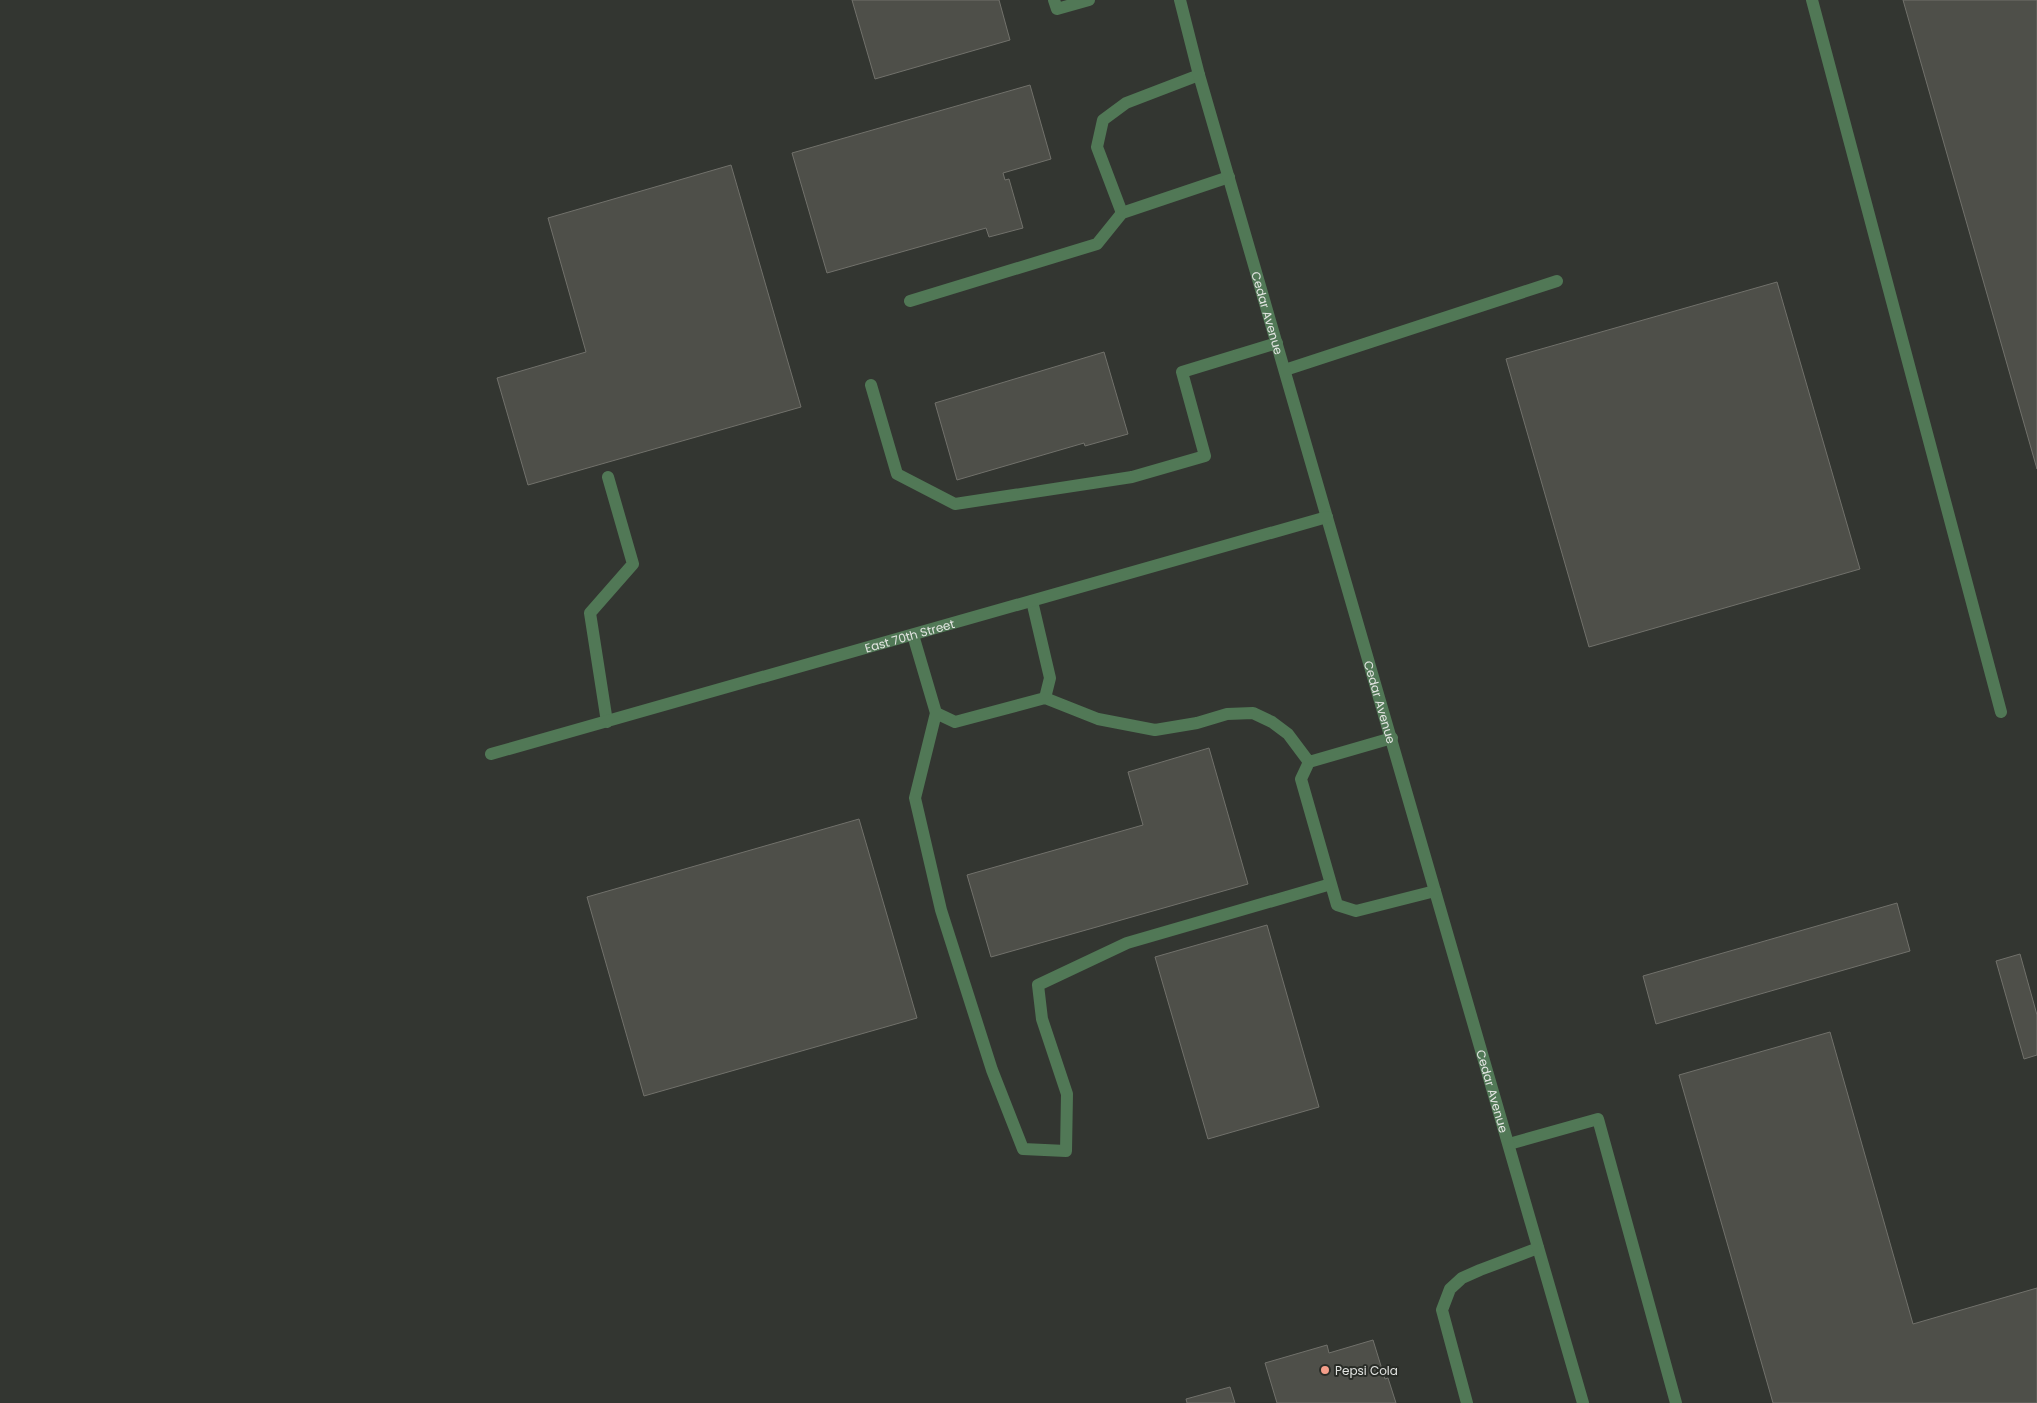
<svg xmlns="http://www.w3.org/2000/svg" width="2037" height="1403" font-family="Poppins,sans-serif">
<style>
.building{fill:#4e4f49;stroke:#71716b}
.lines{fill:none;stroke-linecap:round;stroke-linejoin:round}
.service{stroke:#517856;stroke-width:12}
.minor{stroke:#517856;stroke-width:12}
.poi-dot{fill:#f49e8a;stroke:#292c27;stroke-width:2}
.labels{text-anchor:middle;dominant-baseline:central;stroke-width:4;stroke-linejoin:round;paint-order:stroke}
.street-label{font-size:12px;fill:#e2e4e1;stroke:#292c27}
.poi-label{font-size:12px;fill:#e2e4e1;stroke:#292c27;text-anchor:start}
</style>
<rect width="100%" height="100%" fill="#333631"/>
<path class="building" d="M852 0H999L1010 40 875 79Z
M1903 0H2037V469Z
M1030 85 1051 159 1003 173 1005 180 1009 179 1023 228 989 237 986 228 827 273 792 153Z
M731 165 801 407 528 485 497 378 586 352 548 218Z
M1777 282 1860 569 1589 647 1506 359Z
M1104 352 1128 434 1085 446 1084 443 957 480 935 403Z
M1209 748 1248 884 991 957 967 875 1143 825 1128 772Z
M859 819 917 1018 644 1096 587 897Z
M1897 903 1910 951 1656 1024 1643 976Z
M1267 925 1319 1107 1208 1139 1155 957Z
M2020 954 2037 1015V1055L2024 1059 1996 961Z
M1830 1032 1913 1324 2037 1288V1403H1773L1679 1075Z
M1373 1340 1385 1379 1388 1378 1396 1403H1277L1265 1363 1327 1345 1329 1353Z
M1230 1387 1235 1403H1187L1186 1399Z"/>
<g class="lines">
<path class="service" d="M1054 0 1057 9 1089 0
M1812 0 2001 712
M1199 75 1126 103 1103 120 1097 147 1122 213 1229 177
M910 301 1097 244 1122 213
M1285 370 1557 281
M871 385 897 474 955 504 1132 477 1205 456 1182 372 1277 343
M913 635 936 713 955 722 1045 698 1050 678 1032 601
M1045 698 1098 719 1155 730 1197 723 1227 714 1253 713 1272 722 1288 734 1309 762
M936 713 915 798 941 910 992 1070 1023 1149 1066 1151 1067 1094 1042 1019 1038 985 1127 943 1331 884
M607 722 590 613 633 564 608 477
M1392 738 1309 762 1301 779 1337 905 1356 911 1435 891
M1509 1144 1598 1119 1676 1403
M1467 1403 1442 1310 1450 1289 1462 1278 1480 1270 1538 1248"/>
<g class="minor">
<path id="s1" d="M1180 0 1199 75 1583 1403"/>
<path id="s2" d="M491 754 1327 517"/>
</g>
</g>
<circle class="poi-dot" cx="1325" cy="1370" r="5"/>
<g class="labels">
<g class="street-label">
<text stroke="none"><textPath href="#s1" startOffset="325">Cedar Avenue</textPath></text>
<text stroke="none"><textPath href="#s2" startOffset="435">East 70th Street</textPath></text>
<text stroke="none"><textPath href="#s1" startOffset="730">Cedar Avenue</textPath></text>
<text stroke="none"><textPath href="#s1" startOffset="1135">Cedar Avenue</textPath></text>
</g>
<g class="poi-label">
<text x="1335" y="1370">Pepsi Cola</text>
</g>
</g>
</svg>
